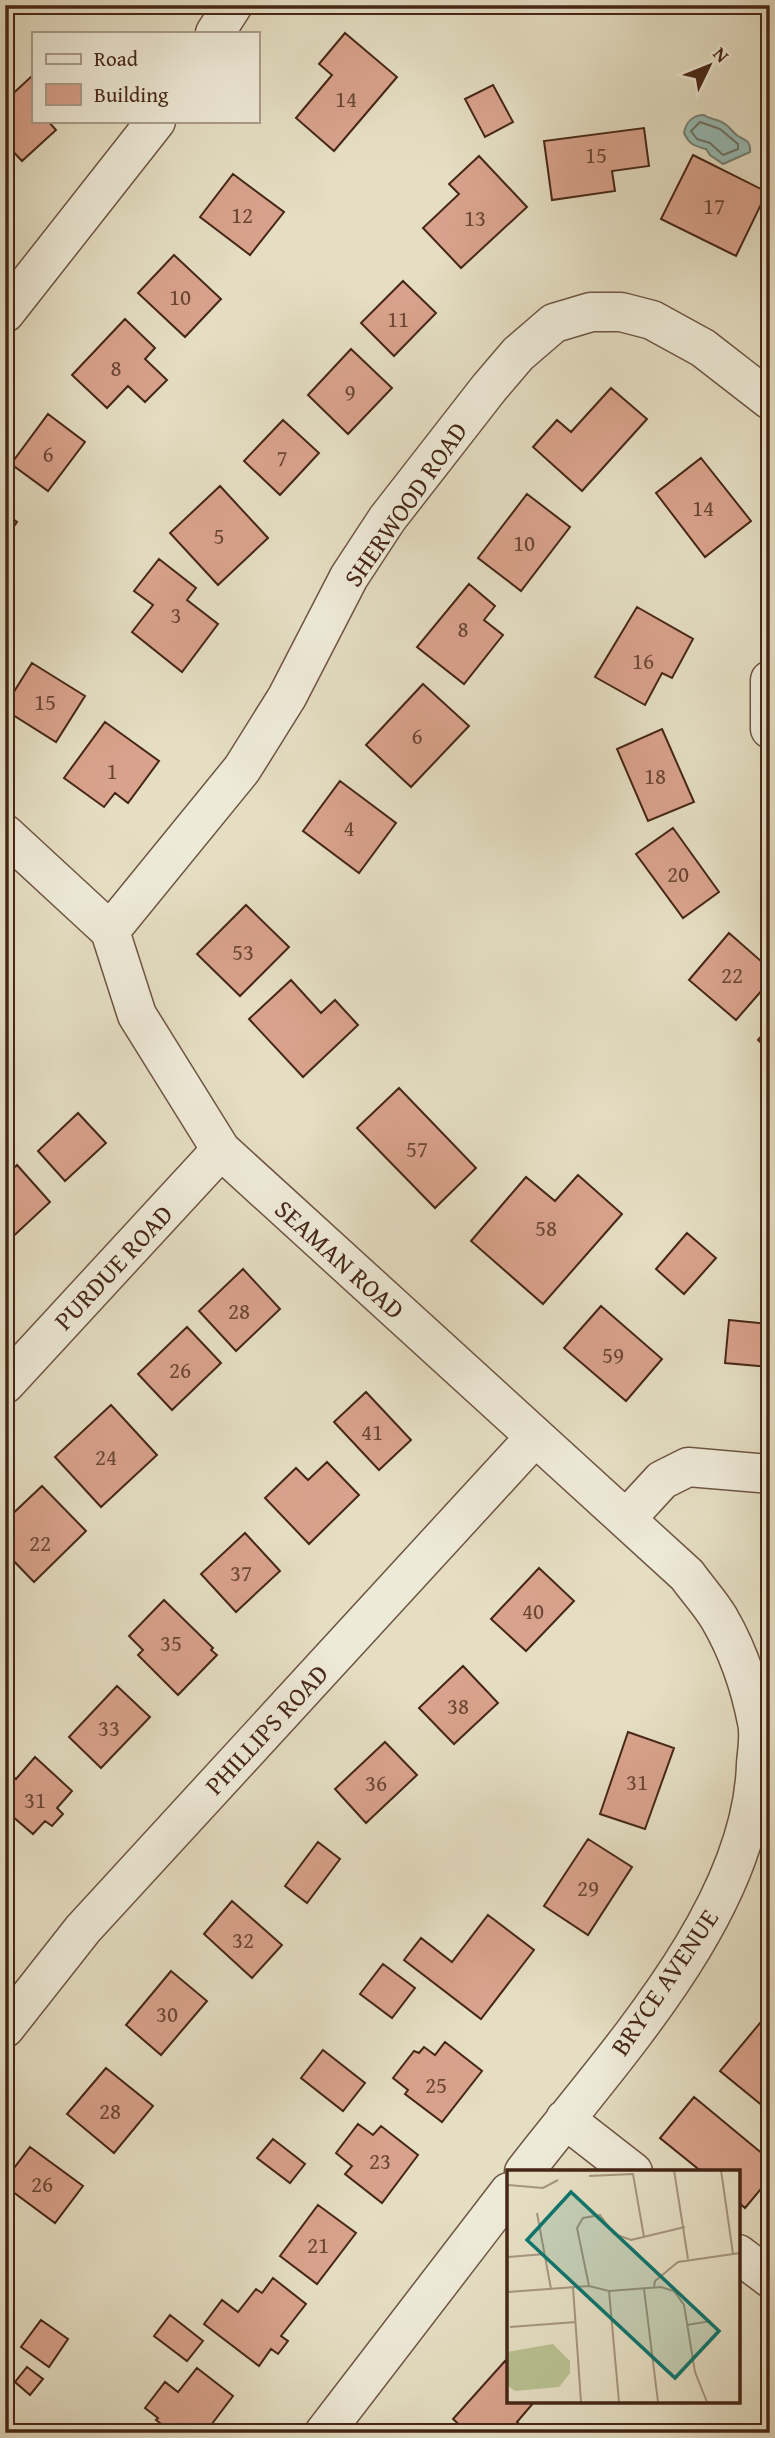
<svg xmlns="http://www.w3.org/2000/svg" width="775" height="2438" font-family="'Gentium Book Plus',serif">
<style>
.water{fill:#96bcb6;stroke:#768076;stroke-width:2}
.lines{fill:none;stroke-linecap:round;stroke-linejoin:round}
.shore{stroke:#6e7266;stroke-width:2}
.building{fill:#d9a28c;stroke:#462717;stroke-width:2}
.minor-casing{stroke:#6e5542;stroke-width:41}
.minor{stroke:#eeead8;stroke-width:38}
.labels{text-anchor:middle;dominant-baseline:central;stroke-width:6;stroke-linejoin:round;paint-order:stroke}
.number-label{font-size:23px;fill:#6b4634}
.street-label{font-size:26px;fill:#462717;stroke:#eeead8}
.inset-road{fill:none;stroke:#a5957e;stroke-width:2}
.view{fill:#0f766e;fill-opacity:0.15;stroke:#0f766e;stroke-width:3.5}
.inset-edge{fill:none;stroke:#462717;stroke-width:3.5}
</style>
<rect width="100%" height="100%" fill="#e5dec3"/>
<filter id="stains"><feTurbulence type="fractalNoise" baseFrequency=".00286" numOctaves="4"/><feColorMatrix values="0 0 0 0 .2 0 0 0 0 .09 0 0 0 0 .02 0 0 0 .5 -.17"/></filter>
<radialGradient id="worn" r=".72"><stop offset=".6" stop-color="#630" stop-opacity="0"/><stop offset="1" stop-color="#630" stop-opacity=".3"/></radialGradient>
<path class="water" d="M704 115C711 120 719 119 725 124 730 127 733 133 738 136 746 141 751 141 750 152L723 164 710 155 706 149C694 146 689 144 684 133 686 122 693 115 704 115Z"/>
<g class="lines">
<path class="shore" d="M700 122 720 129 738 144V149L723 155 710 143 697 139 691 131Z"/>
</g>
<path class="building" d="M345 33 397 77 334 151 296 118 332 75 319 64Z
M33 75V121H48L56 130 22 161 5 143V101Z
M493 85 513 122 485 137 465 99Z
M644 128 649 166 612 171 615 191 552 200 544 141Z
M693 155 767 192 736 256 661 219Z
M479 156 527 207 461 268 423 228 459 194 449 184Z
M233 174 284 212 250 255 200 217Z
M174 255 221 299 185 337 138 293Z
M403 281 436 313 394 356 361 323Z
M125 319 155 348 145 359 167 380 145 402 128 386 107 408 72 375Z
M351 349 392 388 348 434 308 395Z
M611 388 647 419 582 491 533 447 557 420 571 432Z
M48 414 85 442 48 491 11 464Z
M283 420 319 453 280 495 244 461Z
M701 458 751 521 705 557 656 493Z
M220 486 268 538 218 585 170 533Z
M527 494 570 527 521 591 478 558Z
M5 513 17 522 5 539Z
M159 559 196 588 187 600 218 624 182 672 132 632 153 605 134 591Z
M469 584 495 606 484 620 503 635 464 684 417 647Z
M637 607 693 639 672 678 662 673 645 705 595 677Z
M32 663 85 696 56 742 5 710V706Z
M423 684 469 726 411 787 366 745Z
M105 722 159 761 128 803 115 793 104 807 64 778Z
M662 729 694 802 648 821 617 749Z
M340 781 396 823 359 873 303 831Z
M673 828 719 892 683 918 636 854Z
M246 905 289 947 240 996 197 954Z
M729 933 770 969V981L736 1020 689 980Z
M291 980 321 1013 335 1000 358 1025 303 1077 249 1019Z
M770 1026V1051L758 1040Z
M399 1088 476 1168 435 1208 357 1128Z
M78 1113 106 1143 65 1181 38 1151Z
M17 1165 50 1202 5 1244V1176Z
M578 1175 622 1214 543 1304 471 1241 526 1177 555 1201Z
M687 1233 716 1258 684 1294 656 1269Z
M243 1269 280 1309 236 1351 199 1311Z
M601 1306 662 1359 626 1401 564 1348Z
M729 1320 770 1324V1367L725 1363Z
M187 1327 221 1363 172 1410 138 1374Z
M366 1392 411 1440 379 1470 334 1422Z
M111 1405 157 1455 101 1507 55 1457Z
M327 1462 359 1495 309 1544 265 1498 296 1468 308 1480Z
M42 1486 86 1531 34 1582 5 1552V1521Z
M245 1533 280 1571 236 1612 201 1574Z
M539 1568 574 1601 526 1651 491 1619Z
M164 1600 213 1648 211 1650 217 1655 178 1695 138 1655 143 1650 129 1636Z
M463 1666 498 1703 454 1744 419 1708Z
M117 1686 150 1717 101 1768 69 1737Z
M628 1732 674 1748 645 1829 600 1814Z
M385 1742 417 1775 366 1823 335 1789Z
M35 1757 72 1791 57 1808 63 1814 52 1826 45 1821 33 1834 5 1810V1770L16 1779Z
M588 1839 632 1867 588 1935 544 1906Z
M318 1842 340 1859 307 1903 285 1886Z
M232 1901 282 1945 252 1978 204 1934Z
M488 1915 534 1950 481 2019 404 1960 421 1938 452 1962Z
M383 1964 415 1988 392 2018 360 1994Z
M171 1971 207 2001 161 2055 126 2025Z
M770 2011V2110L769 2111 720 2071Z
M445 2042 482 2071 442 2122 405 2094 408 2090 393 2078 414 2051 419 2053 424 2047 435 2055Z
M323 2050 365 2083 343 2111 301 2078Z
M106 2068 153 2106 114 2153 67 2114Z
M694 2097 770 2160V2178L745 2208 738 2202V2172H702L660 2138Z
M358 2124 373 2135 381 2126 418 2155 382 2203 345 2174 352 2166 336 2153Z
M273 2139 305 2164 290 2183 257 2158Z
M30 2147 83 2186 55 2223 5 2186V2180Z
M318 2205 356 2233 317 2284 280 2256Z
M273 2278 306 2304 281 2336 288 2341 278 2354 271 2349 259 2366 204 2324 222 2300 238 2312 256 2289 262 2293Z
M170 2315 203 2341 187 2361 154 2336Z
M41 2320 68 2339 49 2367 21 2347Z
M505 2361 509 2365V2401H535L517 2422 529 2433H468L453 2419Z
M27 2367 43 2379 30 2395 15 2382Z
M197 2368 233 2396 205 2433H173L156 2420 158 2418 145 2408 165 2382 178 2392Z"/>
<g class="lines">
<defs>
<path id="minor" d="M215 33 233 5
M5 313 156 121
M770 680V729
M5 834 110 931 137 1015 221 1150 687 1575C697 1589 710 1603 719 1618 737 1649 750 1686 757 1722 760 1735 757 1751 756 1764 752 1912 610 2060 524 2172
M110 931 242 769 287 697 349 577 387 519 489 388 518 354 554 323 591 312H621L652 320 703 348 770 400
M5 1384 221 1150
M627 1518 662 1480 688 1467 770 1474
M5 2028 83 1929 535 1437
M565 2119 633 2172
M738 2254 770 2278
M324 2433 509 2192"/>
</defs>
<use href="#minor" class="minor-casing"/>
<use href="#minor" class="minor"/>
</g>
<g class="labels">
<g class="number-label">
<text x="346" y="98">14</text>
<text x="596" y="154">15</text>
<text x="714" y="205">17</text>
<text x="242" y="214">12</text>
<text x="475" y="217">13</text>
<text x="180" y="296">10</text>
<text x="398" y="318">11</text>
<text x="116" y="367">8</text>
<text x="350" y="391">9</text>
<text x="48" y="453">6</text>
<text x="282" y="457">7</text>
<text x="703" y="507">14</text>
<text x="219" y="535">5</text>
<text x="524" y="542">10</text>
<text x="176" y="614">3</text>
<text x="463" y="628">8</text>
<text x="643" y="660">16</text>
<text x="45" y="701">15</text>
<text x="417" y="735">6</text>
<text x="112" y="770">1</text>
<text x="655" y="775">18</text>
<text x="349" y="827">4</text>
<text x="678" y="873">20</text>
<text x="243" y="951">53</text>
<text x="732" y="974">22</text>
<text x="417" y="1148">57</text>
<text x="546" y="1227">58</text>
<text x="239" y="1310">28</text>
<text x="613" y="1354">59</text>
<text x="180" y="1369">26</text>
<text x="372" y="1431">41</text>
<text x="106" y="1456">24</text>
<text x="40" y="1542">22</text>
<text x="241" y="1572">37</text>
<text x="533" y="1610">40</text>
<text x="171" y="1642">35</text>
<text x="458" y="1705">38</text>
<text x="109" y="1727">33</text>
<text x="637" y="1781">31</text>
<text x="376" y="1782">36</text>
<text x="35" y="1799">31</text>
<text x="588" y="1887">29</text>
<text x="243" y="1939">32</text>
<text x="167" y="2013">30</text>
<text x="436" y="2084">25</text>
<text x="110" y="2110">28</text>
<text x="380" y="2160">23</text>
<text x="42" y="2183">26</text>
<text x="318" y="2244">21</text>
</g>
<g class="street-label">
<text transform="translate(405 504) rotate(-55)">SHERWOOD ROAD</text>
<text transform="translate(340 1259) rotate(42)">SEAMAN ROAD</text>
<text transform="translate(113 1267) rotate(-47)">PURDUE ROAD</text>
<text transform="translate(266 1729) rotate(-47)">PHILLIPS ROAD</text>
<text transform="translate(664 1982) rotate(-56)">BRYCE AVENUE</text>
</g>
</g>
<g transform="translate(507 2170)">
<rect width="233" height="233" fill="#e5dec3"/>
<path d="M46 174 63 191V203L52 217 8 221 0 215V182Z" fill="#b8c091"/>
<path class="inset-road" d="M167 0 181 89M214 0 226 84M82 6 126 4 137 67M0 15 36 18 51 10M30 43 44 119M0 87 38 84M82 116 70 58 76 48 93 45 107 64 124 70 178 57M66 117 74 232M147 117 148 111 171 92 233 83M137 119 151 232M102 121 112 232M0 122 82 116 102 121 154 117 167 121 177 135 188 202 200 232M180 155 204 151M3 157 69 152"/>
<path class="view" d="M64 22 212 161 168 208 20 70Z"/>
<rect width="233" height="233" class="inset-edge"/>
</g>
<rect width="775" height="2438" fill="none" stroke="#e5dec3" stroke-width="28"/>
<rect x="7" y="7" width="761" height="2424" fill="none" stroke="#462717" stroke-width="3.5"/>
<rect x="14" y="14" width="747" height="2410" fill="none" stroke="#462717" stroke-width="2"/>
<rect x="32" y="32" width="228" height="91" fill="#eeead8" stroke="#ab9c8b" stroke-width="2"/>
<rect x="46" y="54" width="35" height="10" fill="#eeead8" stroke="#ab9c8b" stroke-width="2"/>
<text x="94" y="66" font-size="21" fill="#462717">Road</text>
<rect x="46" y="84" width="35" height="21" fill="#d9a28c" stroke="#ab9c8b" stroke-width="2"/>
<text x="94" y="102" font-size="21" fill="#462717">Building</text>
<g transform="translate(709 66) rotate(47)" stroke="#eeead8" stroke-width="5" paint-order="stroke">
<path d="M0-5L12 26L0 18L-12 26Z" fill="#462717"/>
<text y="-10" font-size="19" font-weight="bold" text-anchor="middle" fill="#462717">N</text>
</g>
<rect width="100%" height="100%" filter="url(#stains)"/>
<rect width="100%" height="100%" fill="url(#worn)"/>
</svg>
